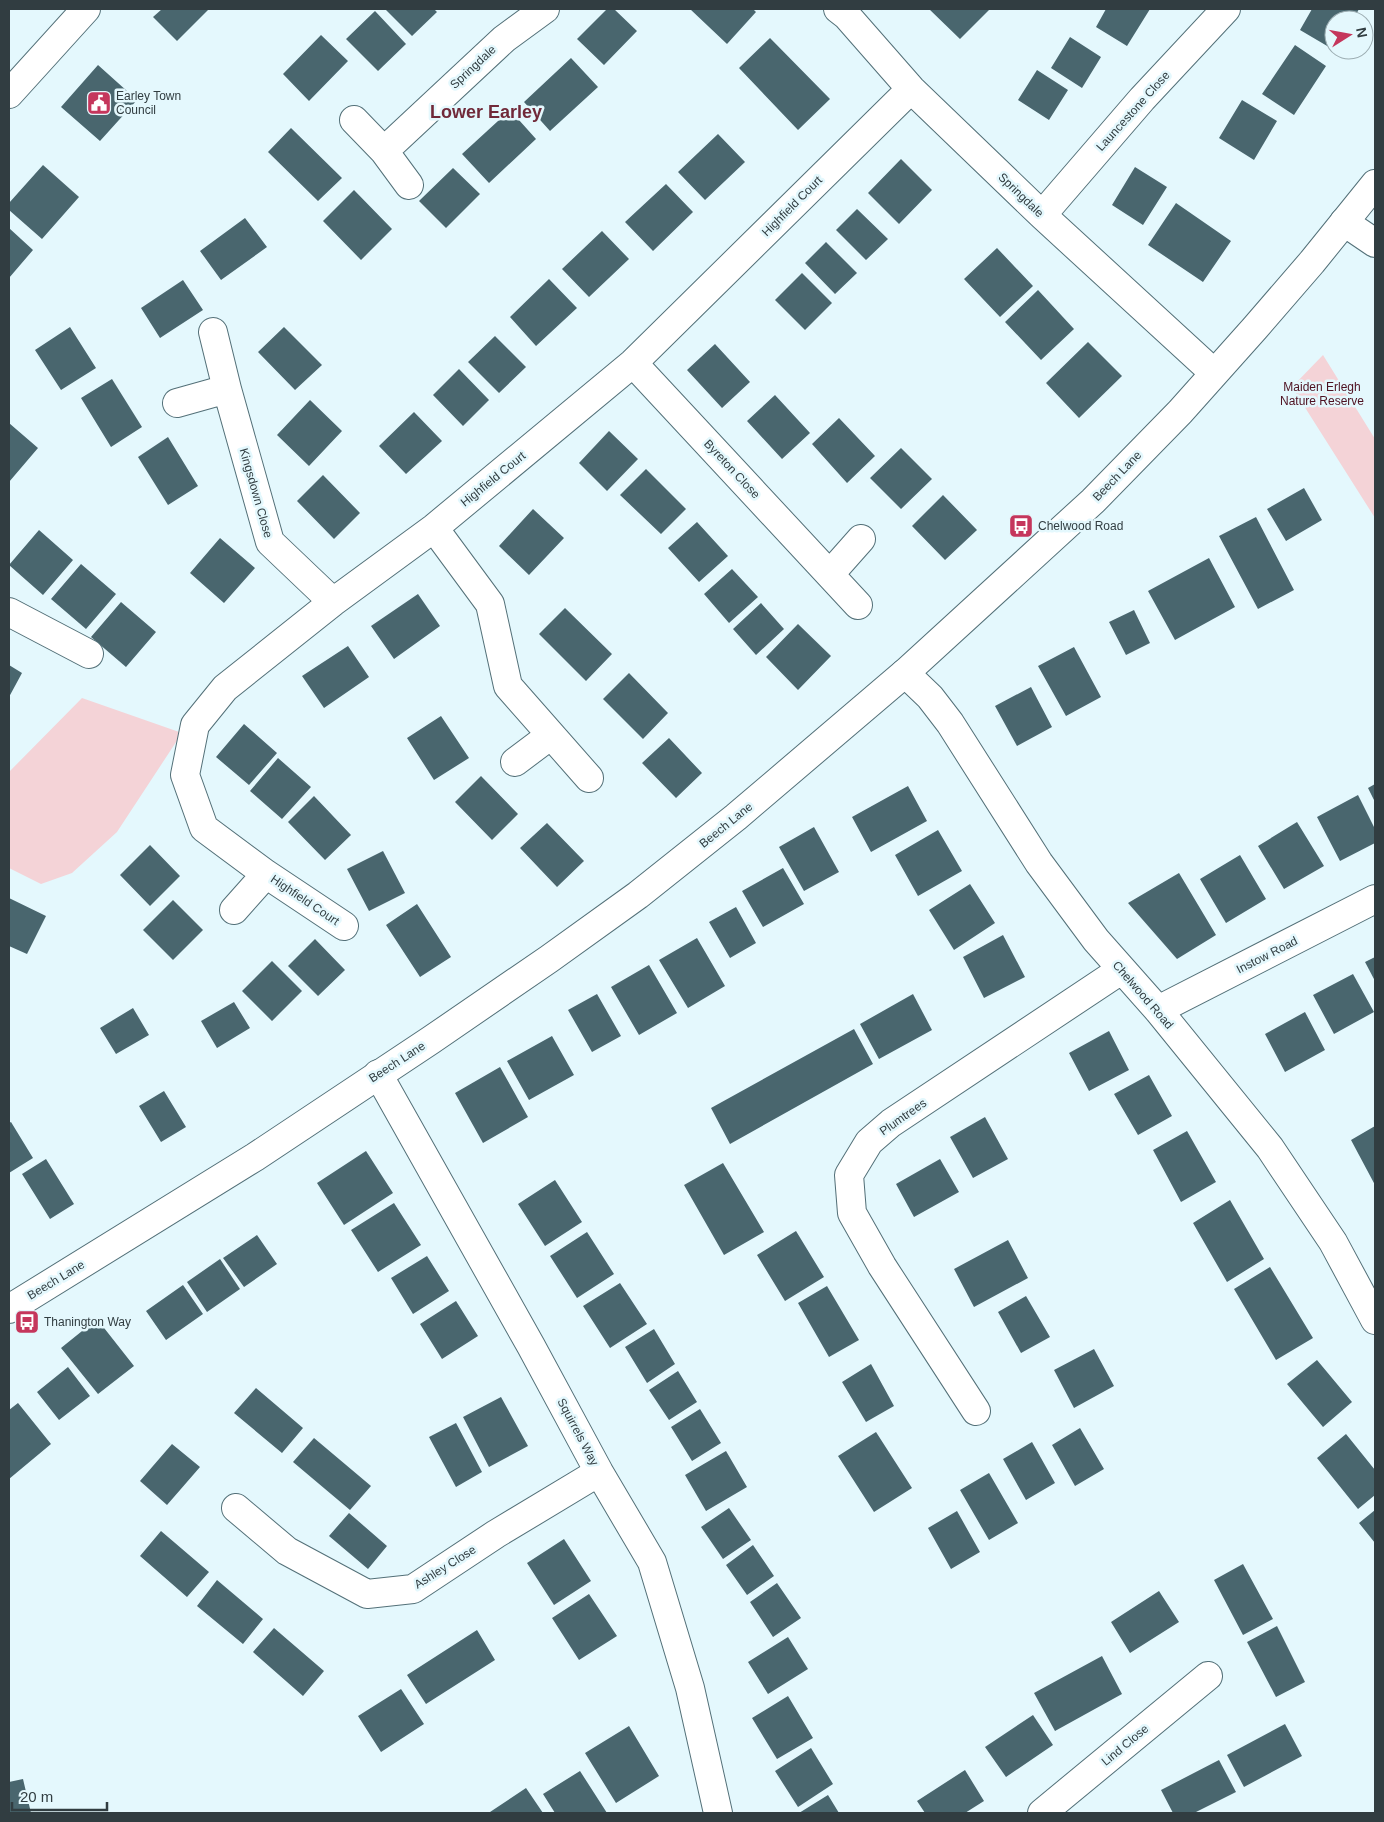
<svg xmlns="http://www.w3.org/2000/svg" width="1384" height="1822" font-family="Helvetica,sans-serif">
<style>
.green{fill:#f4d3d7}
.building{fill:#49666e}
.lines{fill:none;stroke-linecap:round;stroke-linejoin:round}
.street-casing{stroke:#537078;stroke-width:30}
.secondary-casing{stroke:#537078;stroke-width:30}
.street{stroke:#fff;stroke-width:28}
.secondary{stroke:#fff;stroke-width:28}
.labels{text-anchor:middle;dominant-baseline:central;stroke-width:5;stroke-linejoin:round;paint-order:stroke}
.street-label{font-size:12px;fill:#313d41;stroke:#e4f8fd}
.poi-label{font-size:12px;fill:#313d41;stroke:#e4f8fd;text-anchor:start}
.park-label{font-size:12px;fill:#4e1121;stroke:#e4f8fd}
.district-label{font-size:18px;font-weight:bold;fill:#702939;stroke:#e4f8fd}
</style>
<rect width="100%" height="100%" fill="#e4f8fd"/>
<path class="green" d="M1323 355 1375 439V518L1292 387Z
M82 698 182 733 117 832 72 873 41 884 9 868V772Z"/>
<path class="building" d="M162 9H209L177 41 153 17Z
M388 9H434L437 12 412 36 386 10Z
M607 9H614L637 31 604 65 577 39Z
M690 9H753L756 12 727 44Z
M929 9H990L960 39Z
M1106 9H1150L1127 46 1096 27Z
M1312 9H1359L1353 20H1334V50L1300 30Z
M375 11 406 44 378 71 346 39Z
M321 35 348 61 309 101 283 74Z
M1070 37 1101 57 1082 88 1051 68Z
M770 38 830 99 798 130 739 68Z
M1295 45 1326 66 1294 115 1262 94Z
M571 58 598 87 550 131 524 102Z
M98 65 137 100 100 141 61 107Z
M1037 70 1068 90 1049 120 1018 100Z
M1242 100 1277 121 1254 160 1219 138Z
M510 110 536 139 489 183 462 154Z
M291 128 342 178 318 201 268 152Z
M718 134 745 162 705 200 678 172Z
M901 159 932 190 899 224 868 193Z
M43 165 79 197 42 239 9 210V203Z
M1135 167 1167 187 1143 225 1112 205Z
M453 168 480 194 446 228 419 201Z
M666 184 693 212 653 251 625 222Z
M354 190 392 229 361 260 323 221Z
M1176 203 1231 241 1203 282 1148 245Z
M857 209 888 239 866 260 836 230Z
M245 218 267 247 221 280 200 251Z
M9 228 33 250 9 278Z
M602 231 629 259 589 297 562 269Z
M826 242 857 273 835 294 805 263Z
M997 248 1033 286 1000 317 964 279Z
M802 273 832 303 805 330 775 300Z
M549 279 577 308 536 346 510 317Z
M183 280 203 310 160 338 141 308Z
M1038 290 1074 329 1041 360 1005 322Z
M70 327 96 368 61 390 35 350Z
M284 327 322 365 295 390 258 352Z
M495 336 526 367 499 393 468 362Z
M1088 342 1122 376 1079 418 1046 383Z
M715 344 750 382 722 408 687 370Z
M459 369 489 400 463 426 433 395Z
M112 379 142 427 111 447 81 398Z
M775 395 810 433 782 459 747 421Z
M310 400 342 431 309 466 277 435Z
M414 412 442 441 406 474 379 446Z
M839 418 875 456 847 483 812 444Z
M9 423 38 448 9 482Z
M609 431 638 459 607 491 579 463Z
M168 437 198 486 168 505 138 457Z
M901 448 932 479 901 509 870 478Z
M646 469 686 509 661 534 620 495Z
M323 475 360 513 334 539 297 501Z
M1304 488 1322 520 1286 541 1267 509Z
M943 495 977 530 945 560 912 526Z
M533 509 564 538 529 575 499 546Z
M1256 517 1294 590 1258 609 1219 536Z
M697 522 728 556 699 582 668 548Z
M39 530 73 560 43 595 9 565Z
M220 538 255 568 224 603 190 573Z
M1209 558 1235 607 1175 640 1148 591Z
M81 564 116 594 86 629 51 599Z
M732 569 758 597 729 623 704 594Z
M418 594 440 626 394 659 371 626Z
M121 602 156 632 126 667 91 637Z
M761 603 784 629 756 655 733 629Z
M565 608 612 654 586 681 539 634Z
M1134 610 1150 643 1126 655 1109 622Z
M798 624 831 656 798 690 766 657Z
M348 646 369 677 324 708 302 676Z
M1074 647 1101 697 1066 716 1038 666Z
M9 665 22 673 9 697Z
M629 673 668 713 643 739 603 699Z
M1031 687 1052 727 1017 746 995 706Z
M441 716 469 758 434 780 407 738Z
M244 724 277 753 249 785 216 757Z
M669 738 702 773 676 798 642 763Z
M278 758 311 787 282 819 250 791Z
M481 776 518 814 492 840 455 802Z
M1375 784V802L1368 788Z
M908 786 927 821 871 852 852 817Z
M1358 795 1375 829V843L1340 861 1317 817Z
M314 796 351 835 325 860 288 822Z
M1297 822 1324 866 1284 889 1258 846Z
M547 823 584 861 557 887 520 848Z
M814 827 839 872 804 891 779 847Z
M938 830 962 871 918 896 895 855Z
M150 845 180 876 150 906 120 875Z
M383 851 405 893 369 911 347 869Z
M1240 855 1266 899 1226 923 1200 879Z
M783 868 804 904 763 927 742 891Z
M1179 873 1216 935 1177 959 1128 903Z
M970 884 995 923 954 950 929 910Z
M9 898 46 916 27 954 9 946Z
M173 900 203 930 173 960 143 930Z
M417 904 451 957 420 977 386 925Z
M736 907 756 943 730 958 709 922Z
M1003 935 1025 977 984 998 963 957Z
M697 938 725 986 688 1008 659 960Z
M315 939 345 970 318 996 288 966Z
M1375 957V981L1365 962Z
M272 961 302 991 272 1021 242 991Z
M649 965 677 1013 639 1035 611 987Z
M1353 974 1374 1012 1334 1034 1313 995Z
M597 994 621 1036 592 1052 568 1010Z
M913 994 932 1030 879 1059 860 1024Z
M234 1002 250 1028 217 1048 201 1021Z
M133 1008 149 1035 116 1054 100 1028Z
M1305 1012 1325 1050 1285 1072 1265 1034Z
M854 1029 873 1064 730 1144 711 1108Z
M1109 1031 1129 1070 1089 1091 1069 1053Z
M552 1036 574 1075 529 1100 507 1061Z
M500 1067 528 1117 483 1143 455 1093Z
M1149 1075 1172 1116 1138 1135 1114 1094Z
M164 1091 186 1127 161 1142 139 1106Z
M985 1117 1008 1159 973 1178 950 1137Z
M11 1122 33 1158 9 1173V1123Z
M1375 1126V1185L1351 1140Z
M1187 1131 1216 1182 1181 1202 1153 1150Z
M366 1151 393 1193 344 1225 317 1183Z
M46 1159 74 1204 50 1219 22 1174Z
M940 1159 959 1192 914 1217 896 1184Z
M723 1163 764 1232 724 1255 684 1185Z
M555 1180 582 1222 545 1246 518 1204Z
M1230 1200 1264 1259 1227 1282 1193 1223Z
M394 1203 421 1245 378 1272 351 1230Z
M796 1231 824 1277 785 1301 757 1255Z
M587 1232 614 1274 577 1298 550 1256Z
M257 1235 277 1264 244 1287 223 1258Z
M1008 1240 1028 1278 974 1307 954 1269Z
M427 1256 449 1291 413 1314 391 1278Z
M220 1259 240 1289 207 1312 187 1282Z
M1270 1267 1313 1338 1276 1360 1234 1289Z
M620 1283 647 1324 610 1348 583 1306Z
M183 1285 203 1314 166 1340 146 1311Z
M827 1286 859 1340 829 1357 798 1303Z
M1026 1296 1050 1337 1021 1353 998 1312Z
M456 1301 478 1336 442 1359 420 1324Z
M97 1319 134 1366 98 1394 61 1348Z
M654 1329 675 1364 647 1383 625 1347Z
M1094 1349 1114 1386 1074 1408 1054 1370Z
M1317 1360 1352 1402 1323 1427 1287 1384Z
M871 1364 894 1406 866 1422 842 1382Z
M68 1367 90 1396 59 1420 37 1392Z
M678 1371 697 1402 669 1420 649 1390Z
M256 1388 303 1428 282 1453 234 1413Z
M501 1397 528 1446 489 1467 463 1417Z
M18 1403 51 1444 9 1479V1410Z
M700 1409 721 1443 692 1461 671 1427Z
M456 1423 482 1472 456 1487 429 1437Z
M1080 1428 1104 1469 1075 1486 1052 1445Z
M876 1432 912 1488 874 1512 838 1456Z
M1346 1434 1375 1470V1495L1358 1509 1317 1458Z
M314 1438 371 1486 350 1510 293 1462Z
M1032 1442 1055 1483 1026 1500 1003 1459Z
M172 1444 200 1467 167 1505 140 1481Z
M726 1451 747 1487 706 1511 685 1475Z
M989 1473 1018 1523 989 1540 960 1490Z
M729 1508 751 1540 723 1559 701 1527Z
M1375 1510V1543L1359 1523Z
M957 1511 980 1552 951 1569 928 1528Z
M349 1513 387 1546 368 1569 329 1536Z
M161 1531 209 1572 187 1597 140 1556Z
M564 1539 591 1581 554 1605 527 1563Z
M753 1545 774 1576 747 1595 726 1565Z
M1243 1564 1273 1619 1243 1635 1214 1580Z
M217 1580 263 1619 243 1644 197 1606Z
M777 1583 801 1618 773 1637 750 1602Z
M1159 1591 1179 1622 1130 1653 1111 1622Z
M589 1594 617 1636 579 1660 552 1618Z
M1277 1626 1305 1682 1276 1697 1247 1642Z
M274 1628 324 1671 303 1696 253 1652Z
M477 1630 495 1660 426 1704 407 1675Z
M788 1637 808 1669 768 1694 748 1662Z
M1102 1656 1122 1694 1055 1731 1034 1693Z
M401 1689 424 1724 381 1752 358 1716Z
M788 1696 813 1738 777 1759 752 1718Z
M1033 1715 1053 1745 1006 1777 985 1747Z
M1285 1724 1302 1756 1244 1787 1227 1755Z
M629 1726 659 1776 616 1803 585 1753Z
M811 1748 833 1784 798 1807 775 1771Z
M1219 1760 1236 1792 1194 1813H1173L1161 1790Z
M965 1770 984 1801 965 1813H925L917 1801Z
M580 1771 607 1813H555L543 1794Z
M23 1779 31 1813H9V1782Z
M526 1788 543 1813H491L490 1812Z
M828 1795 839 1813H799Z"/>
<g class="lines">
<defs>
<path id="street" d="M838 9 847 16 911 89 1042 215 1213 372
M9 94 86 9
M354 120 384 151
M409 185 384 151 504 39 545 9
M1042 215 1142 99 1226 9
M1344 222 1375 243
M213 332 227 389 270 542 333 602
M633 363 858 605
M177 403 227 389
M434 528 490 604 508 686 589 778
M830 574 861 539
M9 612 89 654
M905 673 930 697 950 723 1039 863 1096 940 1158 1010 1270 1148 1333 1242 1375 1320
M515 762 551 735
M234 910 266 874
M344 926 266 874 204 828 185 775 195 725 225 688 333 602 434 528 633 363 911 89
M1158 1010 1375 899
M378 1074 531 1346 599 1472 652 1562 690 1688 718 1813
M976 1411 882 1266 852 1213 849 1175 869 1142 891 1123 1121 970
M236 1508 287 1551 367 1594 413 1589 496 1534 599 1472
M1042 1813 1208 1676"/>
<path id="secondary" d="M9 1309 255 1157 431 1040 549 959 638 895 736 817 905 673 1093 501 1180 412 1255 328 1312 262 1375 184"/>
</defs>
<use href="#street" class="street-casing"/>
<use href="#secondary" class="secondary-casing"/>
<use href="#street" class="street"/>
<use href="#secondary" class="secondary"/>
</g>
<defs>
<symbol id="civic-square" viewBox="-11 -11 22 22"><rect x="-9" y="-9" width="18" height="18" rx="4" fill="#c5365c" stroke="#e4f8fd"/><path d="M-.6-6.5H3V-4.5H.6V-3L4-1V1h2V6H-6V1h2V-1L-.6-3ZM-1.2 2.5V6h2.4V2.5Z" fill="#fff"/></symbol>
<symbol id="bus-square" viewBox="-11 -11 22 22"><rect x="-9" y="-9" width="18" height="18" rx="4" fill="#c5365c" stroke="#e4f8fd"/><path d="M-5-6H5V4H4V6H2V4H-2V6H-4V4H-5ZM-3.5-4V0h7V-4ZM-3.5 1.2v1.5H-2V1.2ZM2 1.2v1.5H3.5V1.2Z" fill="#fff"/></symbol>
</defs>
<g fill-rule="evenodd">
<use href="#civic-square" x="85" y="89" width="28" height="28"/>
<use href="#bus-square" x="1007" y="512" width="28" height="28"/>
<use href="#bus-square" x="13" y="1308" width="28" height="28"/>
</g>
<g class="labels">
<g class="street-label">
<text transform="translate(473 67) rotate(-43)">Springdale</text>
<text transform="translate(1133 111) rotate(-48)">Launcestone Close</text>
<text transform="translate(1021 195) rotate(44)">Springdale</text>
<text transform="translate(792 206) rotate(-45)">Highfield Court</text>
<text transform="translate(732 469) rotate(47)">Byreton Close</text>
<text transform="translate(1117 476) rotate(-46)">Beech Lane</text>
<text transform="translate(493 479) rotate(-39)">Highfield Court</text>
<text transform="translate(256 493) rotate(74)">Kingsdown Close</text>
<text transform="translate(726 825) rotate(-39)">Beech Lane</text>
<text transform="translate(305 900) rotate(34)">Highfield Court</text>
<text transform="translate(1267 955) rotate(-27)">Instow Road</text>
<text transform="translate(1143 995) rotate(49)">Chelwood Road</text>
<text transform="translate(397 1062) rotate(-33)">Beech Lane</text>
<text transform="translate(903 1117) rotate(-35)">Plumtrees</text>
<text transform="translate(56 1280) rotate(-31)">Beech Lane</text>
<text transform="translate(578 1432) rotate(62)">Squirrels Way</text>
<text transform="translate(445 1567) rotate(-32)">Ashley Close</text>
<text transform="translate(1125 1745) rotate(-40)">Lind Close</text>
</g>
<g class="poi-label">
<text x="116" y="96">Earley Town<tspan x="116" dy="14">Council</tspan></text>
<text x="1038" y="526">Chelwood Road</text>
<text x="44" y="1322">Thanington Way</text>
</g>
<g class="park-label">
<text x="1322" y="387">Maiden Erlegh<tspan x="1322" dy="14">Nature Reserve</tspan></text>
</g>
<g class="district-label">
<text x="486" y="112">Lower Earley</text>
</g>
</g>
<rect width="1384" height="1822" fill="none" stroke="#313d41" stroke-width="20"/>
<g transform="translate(1349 35) rotate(79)"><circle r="24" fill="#e4f8fd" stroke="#9cadb2"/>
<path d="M0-4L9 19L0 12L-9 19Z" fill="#c5365c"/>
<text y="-8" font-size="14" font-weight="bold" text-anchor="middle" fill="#313d41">N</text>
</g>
<path d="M12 1802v8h95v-8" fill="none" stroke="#313d41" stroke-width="2.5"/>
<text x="20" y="1802" font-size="15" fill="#313d41" stroke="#e4f8fd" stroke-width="4" paint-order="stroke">20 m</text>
</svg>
